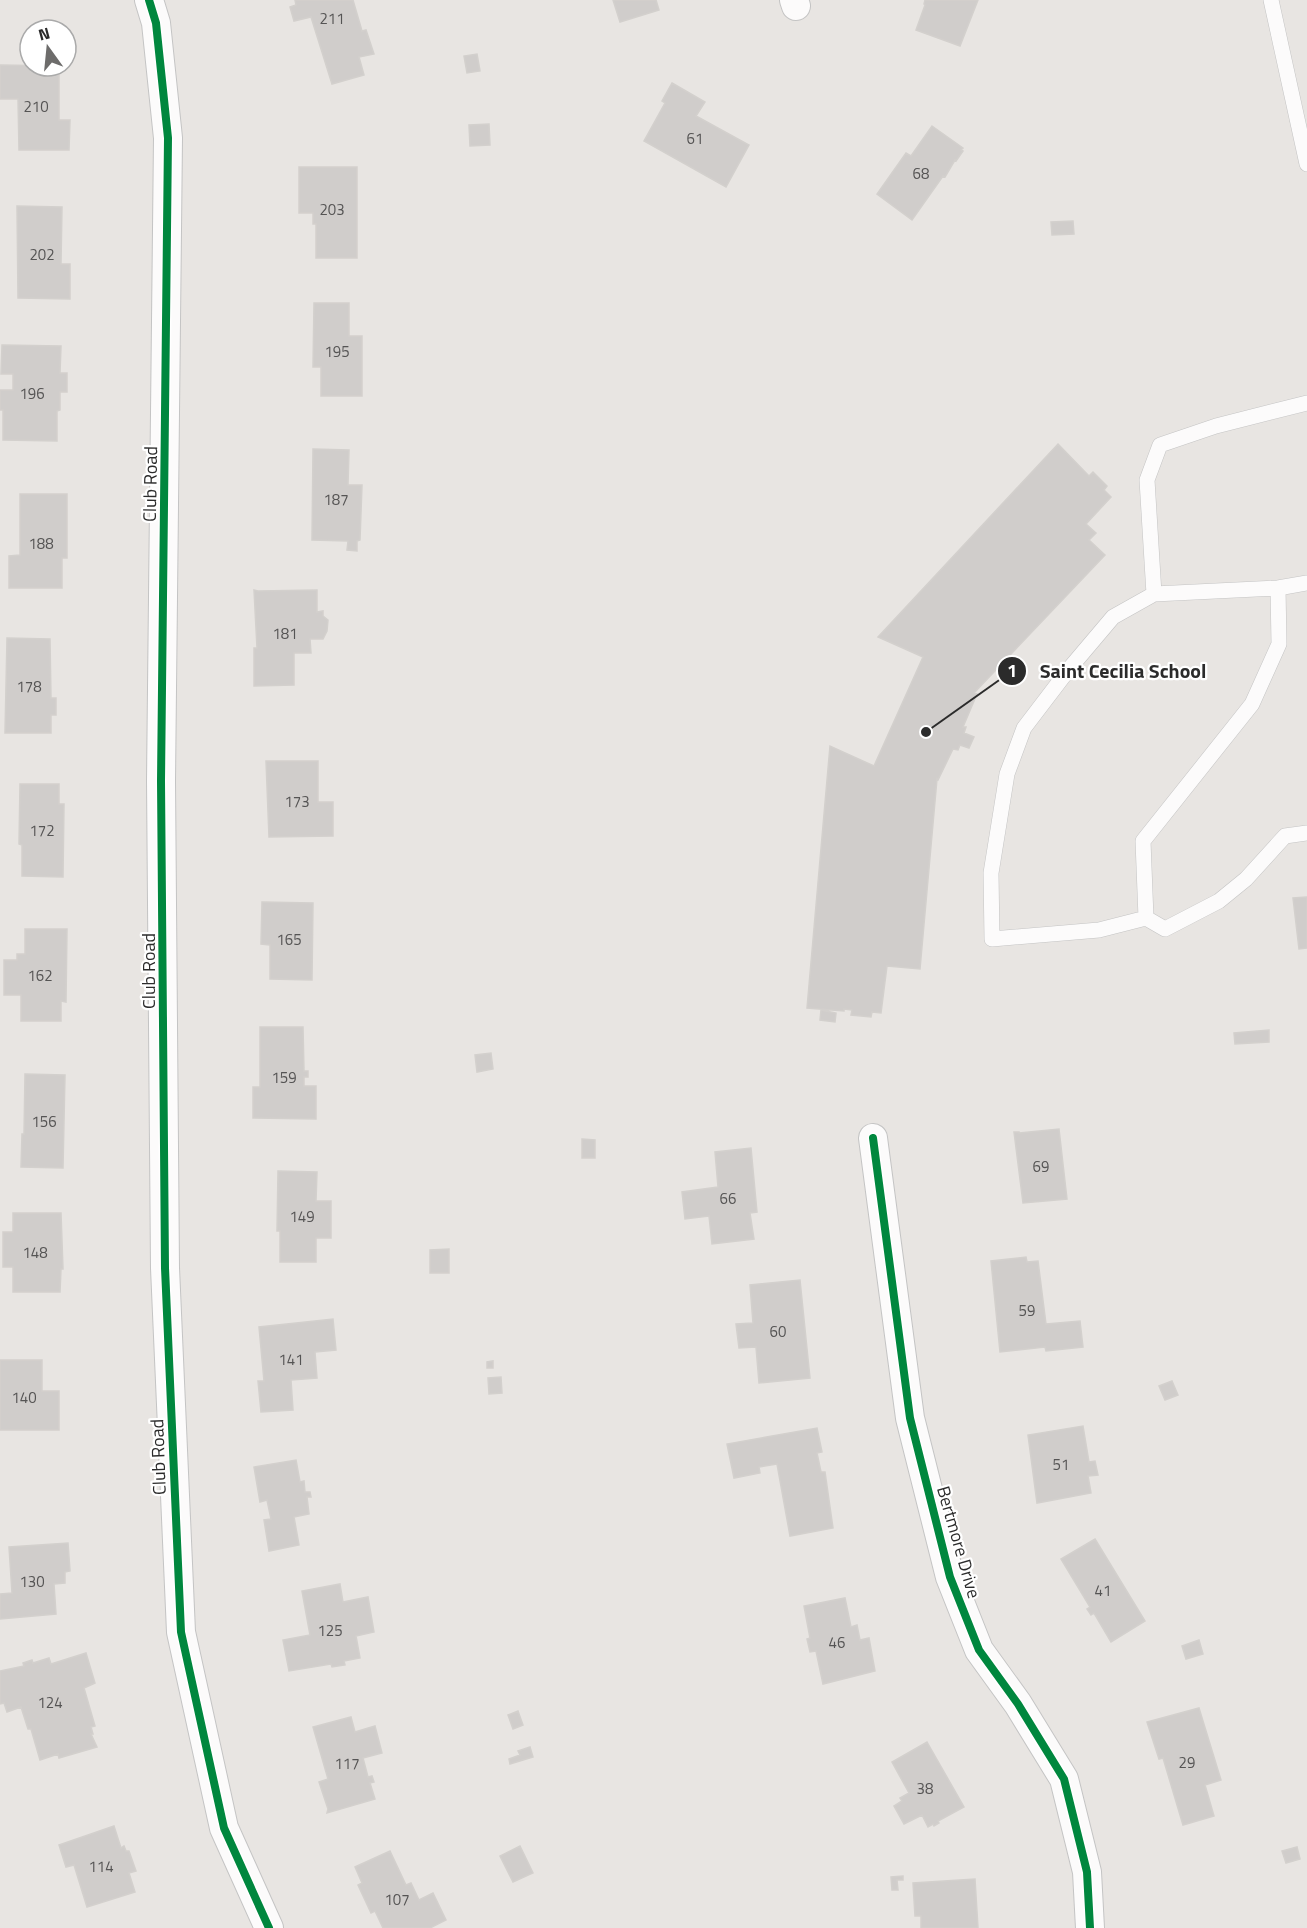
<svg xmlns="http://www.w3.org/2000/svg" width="1307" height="1928" font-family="'Titillium Web',sans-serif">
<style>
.building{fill:#d0cdcb;stroke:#d3d0cd;stroke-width:1.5}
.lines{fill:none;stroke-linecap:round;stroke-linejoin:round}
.lane-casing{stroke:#c4c4c4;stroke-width:16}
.street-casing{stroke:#c4c4c4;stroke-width:30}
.lane{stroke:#fcfbfb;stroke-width:15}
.street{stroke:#fcfbfb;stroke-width:28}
.cycleway-casing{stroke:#fff;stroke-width:11}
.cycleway{stroke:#00873e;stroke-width:8}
.labels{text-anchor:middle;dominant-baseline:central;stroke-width:4.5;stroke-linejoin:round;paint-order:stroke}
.number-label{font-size:15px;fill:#555454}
.street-label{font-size:18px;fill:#2b2b2b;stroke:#fff}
.leader{fill:none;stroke:#2b2b2b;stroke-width:2}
.callout-dot{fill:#2b2b2b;stroke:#fff;stroke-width:2}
.mark-label{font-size:18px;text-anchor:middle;font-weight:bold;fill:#fff}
.callout-label{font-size:20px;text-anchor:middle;font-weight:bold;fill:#2b2b2b;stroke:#fff;stroke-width:4.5;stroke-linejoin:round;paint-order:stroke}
</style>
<rect width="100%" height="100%" fill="#e8e5e2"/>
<path class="building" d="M295 0H353L362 31 366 30 374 54 359 57 364 75 332 84 311 17 294 21 290 7 296 5Z
M613 0H656L659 10 620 22Z
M925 0H978L960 46 916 30 925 5 924 4Z
M477 54 480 71 467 73 464 56Z
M0 65 59 66V120H70L69 150H19L18 99H0Z
M672 83 705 102 696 116 749 145 726 187 644 141 665 103 662 101Z
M489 124 490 145 470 146 469 125Z
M932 126 963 148 961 150 963 151 956 161 955 160 945 177 943 176 912 220 877 194 906 153 911 156Z
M299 167H357V258H316V224H313V213H299Z
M17 206 62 207 61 264H70V299L18 298Z
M1073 221 1074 234 1052 235 1051 222Z
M314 303H349V336H362V396H321V367H313Z
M2 345 61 346 60 373H67V392H60V410L57 411V441L3 440V410H0V390H13V374H1Z
M1058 444 1089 476 1093 472 1107 486 1104 490 1111 497 1086 524 1096 533 1089 540 1105 555 974 693 977 694 963 727H966L964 733 974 737 969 748 960 745 958 750 953 749 938 780 937 779 920 969 887 966 881 1013 872 1012 871 1017 851 1015 852 1010 844 1009V1011L807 1008 830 746 874 766 923 657 878 637Z
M313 449 349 450 348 485H362L360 540 357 541V551L347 550 348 541 312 540Z
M20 494H67V558H62V588H9V556L20 555Z
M254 590 258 591 317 590V612L323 611V616L328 620 327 631 323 639H310L311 653H294V685L254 686V648H257Z
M7 638 50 639 51 698H56V715H51V733H5Z
M266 761H318V802H333V836L269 837Z
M20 784H59V804H64L63 877 22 876V845L19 844Z
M1307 897V948L1299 949 1293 898Z
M262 902 313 903 312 980 270 979V945L261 944Z
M25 929H67L66 1002 61 1001V1021H21V995H4V960H17V954H25Z
M821 1010 836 1013 835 1022 820 1020Z
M260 1027H303L304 1071H308V1077H304V1086H316V1119L253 1118V1087H260Z
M1269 1030V1042L1235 1044 1234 1033Z
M491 1053 493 1069 477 1072 475 1055Z
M25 1074 65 1075 63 1168 21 1167 22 1134H24Z
M1059 1129 1067 1199 1023 1203 1014 1132H1019V1133Z
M582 1139 595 1140V1158H582Z
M751 1148 757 1212 750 1213 754 1239 712 1244 709 1216 685 1219 682 1192 718 1187 715 1152Z
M278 1171 317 1172 316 1201H331V1238H316V1262H280V1231H277Z
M13 1213H61L63 1269H61L60 1292H13V1267H3V1232H13Z
M449 1249V1273H430V1250Z
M1026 1257 1027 1262 1038 1261 1046 1324 1080 1321 1083 1347 1046 1351 1045 1347 1000 1352 991 1261Z
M800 1280 810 1378 759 1383 756 1347 739 1348 736 1324 753 1323 750 1285Z
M333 1319 336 1350 315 1352 317 1378 291 1380 293 1410 261 1412 258 1381H264L259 1327Z
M0 1360H42V1391H59V1430H0Z
M493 1361V1368H487V1362Z
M501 1377 502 1393 489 1394 488 1378Z
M1172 1381 1178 1395 1165 1400 1159 1386Z
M1083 1426 1089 1462 1095 1461 1098 1475 1088 1476 1091 1493 1037 1503 1028 1435Z
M817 1428 822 1452 817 1453 821 1472H825L833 1528 790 1536 777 1464 759 1467 760 1473 734 1478 727 1444Z
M296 1460 300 1482 304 1481 305 1492H310L311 1497H307L309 1514 294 1517 299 1545 269 1551 264 1520 271 1519 267 1500 260 1502 254 1467Z
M1095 1539 1145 1621 1111 1642 1094 1613 1091 1615 1087 1609 1090 1607 1061 1559Z
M68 1543 70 1571 65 1572V1583L54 1584 56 1614 0 1619V1594L12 1593 9 1547Z
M340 1584 343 1602 368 1597 374 1632 356 1636 360 1658 344 1661 345 1665 332 1667 331 1664 289 1671 283 1640 310 1635 302 1591Z
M845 1598 851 1627 857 1625 860 1640 869 1638 875 1671 823 1684 816 1651 810 1652 807 1639 810 1638 804 1606Z
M1199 1640 1203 1654 1186 1659 1182 1646Z
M86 1653 95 1683 84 1688 95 1726 91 1727 93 1734H91L97 1747 59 1758 58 1754 40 1760 31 1729H28L21 1707 7 1712 4 1703 0 1704V1671L24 1666 23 1663 32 1660 33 1663 49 1658 51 1664Z
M1199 1708 1221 1780 1205 1785 1214 1816 1183 1825 1163 1758 1159 1759 1147 1722Z
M518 1711 523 1725 513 1729 508 1715Z
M351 1717 355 1732 375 1726 382 1753 363 1758 368 1777 372 1776 374 1782 370 1783 375 1799 327 1813 328 1809 319 1782 328 1779 313 1727Z
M927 1742 964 1807 938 1821 939 1823 934 1826 933 1824 928 1827 922 1815 904 1824 894 1806 902 1801 900 1798 909 1793 892 1762Z
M530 1747 533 1757 510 1764 509 1759 520 1755 518 1751Z
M114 1826 121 1848 124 1846 126 1851H129L136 1871 129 1873 135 1892 87 1907 74 1865 66 1867 59 1845Z
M520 1846 533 1873 513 1882 500 1856Z
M1297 1847 1300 1859 1286 1863 1282 1851Z
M390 1851 406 1885 411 1883 419 1900 433 1893 446 1920 430 1928H383L375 1911 371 1913 358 1885 362 1883 355 1867Z
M903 1876V1880H897L898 1890H892L891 1877Z
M975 1879 978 1928H921V1916H915L913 1883Z"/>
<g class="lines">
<defs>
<path id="lane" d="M1271 0 1307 164
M1307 583 1278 588 1279 644 1252 704 1143 841 1146 918 1165 929 1219 901 1246 879 1285 836 1307 833
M1278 588 1154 594 1147 480 1160 445 1216 426 1307 403
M1146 918 1099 930 992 939 991 873 1007 774 1024 728 1069 669 1113 617 1154 594"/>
<path id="street" d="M149 0 156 23 168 138 161 781 165 1268 181 1632 224 1828 269 1928
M794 0 796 6
M873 1138 910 1418 950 1577 979 1650 1018 1704 1064 1779 1087 1872 1090 1928"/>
</defs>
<use href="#lane" class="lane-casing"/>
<use href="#street" class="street-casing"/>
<use href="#lane" class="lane"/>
<use href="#street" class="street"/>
<defs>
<path id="cycleway" d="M149 0 156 23 168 138 161 781 165 1268 181 1632 224 1828 269 1928
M873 1138 910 1418 950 1577 979 1650 1018 1704 1064 1779 1087 1872 1090 1928"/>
</defs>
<use href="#cycleway" class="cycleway-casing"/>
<use href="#cycleway" class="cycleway"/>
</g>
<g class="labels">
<g class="number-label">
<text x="332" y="18">211</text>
<text x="36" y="106">210</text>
<text x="695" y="138">61</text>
<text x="921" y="173">68</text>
<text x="332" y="209">203</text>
<text x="42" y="254">202</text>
<text x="337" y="351">195</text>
<text x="32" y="393">196</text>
<text x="336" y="499">187</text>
<text x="41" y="543">188</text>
<text x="285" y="633">181</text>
<text x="29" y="686">178</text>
<text x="297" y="801">173</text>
<text x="42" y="830">172</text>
<text x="289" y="939">165</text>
<text x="40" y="975">162</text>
<text x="284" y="1077">159</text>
<text x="44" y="1121">156</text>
<text x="1041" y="1166">69</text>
<text x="728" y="1198">66</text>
<text x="302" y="1216">149</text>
<text x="35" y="1252">148</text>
<text x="1027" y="1310">59</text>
<text x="778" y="1331">60</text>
<text x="291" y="1359">141</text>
<text x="24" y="1397">140</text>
<text x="1061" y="1464">51</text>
<text x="32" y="1581">130</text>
<text x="1103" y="1590">41</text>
<text x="330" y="1630">125</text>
<text x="837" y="1642">46</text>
<text x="50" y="1702">124</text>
<text x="1187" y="1762">29</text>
<text x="347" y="1763">117</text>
<text x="925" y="1788">38</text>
<text x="101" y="1866">114</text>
<text x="397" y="1899">107</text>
</g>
<g class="street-label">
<text transform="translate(150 484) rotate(-89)">Club Road</text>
<text transform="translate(148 971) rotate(-90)">Club Road</text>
<text transform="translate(158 1457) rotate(-92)">Club Road</text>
<text transform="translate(959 1542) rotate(74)">Bertmore Drive</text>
</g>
</g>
<path class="leader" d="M926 732L1012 671"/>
<g class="callout-dot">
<circle cx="926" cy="732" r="6"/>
<circle cx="1012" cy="671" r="15"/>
</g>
<g class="mark-label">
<text x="1012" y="677">1</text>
</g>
<g class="callout-label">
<text x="1123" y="678">Saint Cecilia School</text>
</g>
<g transform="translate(48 48) rotate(345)"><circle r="28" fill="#ffffff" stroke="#aaaaaa" stroke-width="1.5"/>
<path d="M0-4.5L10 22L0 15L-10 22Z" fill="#6d6c6b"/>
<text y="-9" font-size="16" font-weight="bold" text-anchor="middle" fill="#2b2b2b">N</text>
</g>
</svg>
